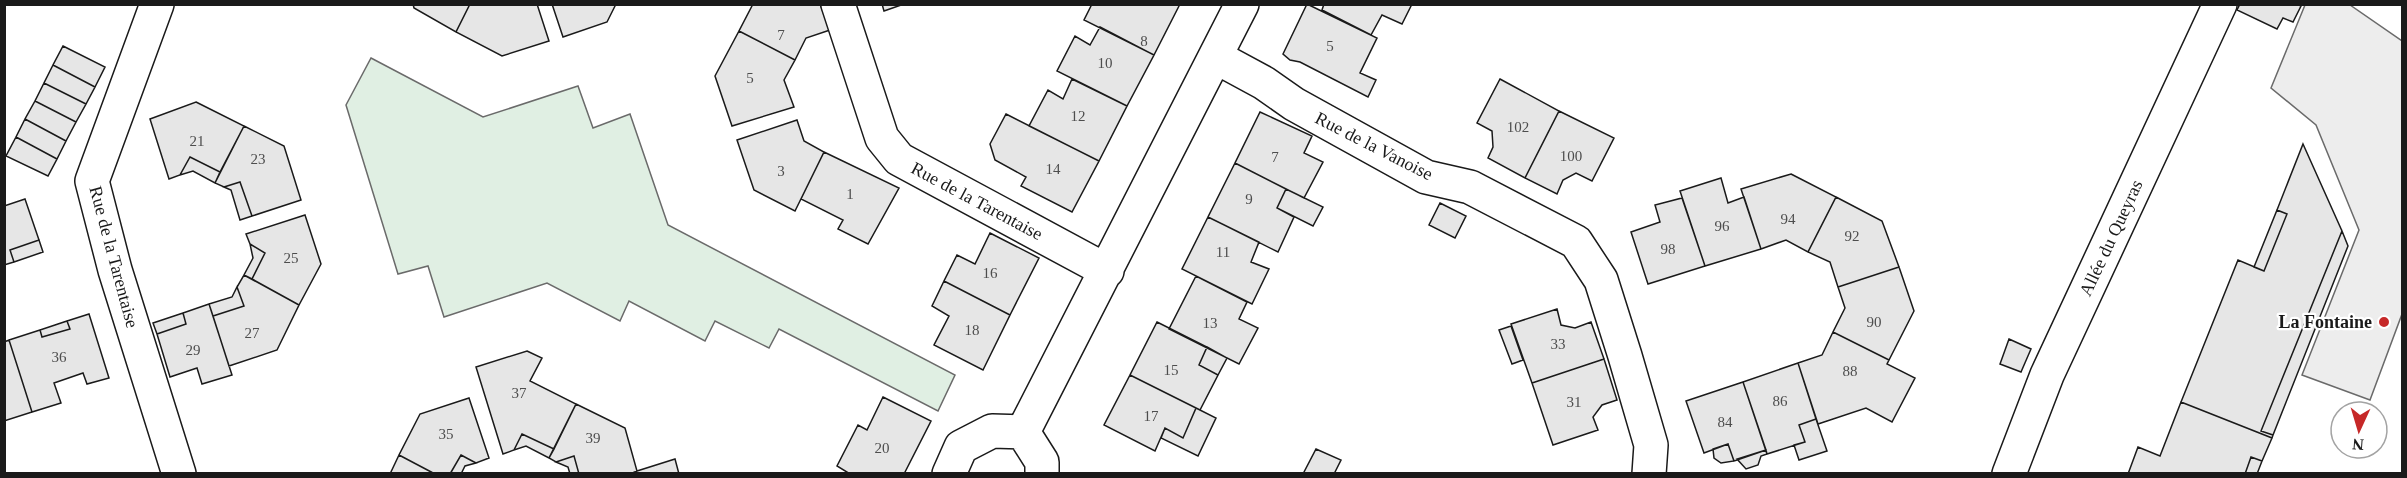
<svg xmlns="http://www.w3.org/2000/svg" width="2407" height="478" font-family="'Times New Roman',serif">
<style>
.green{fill:#e0efe3;stroke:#6a6a6a;stroke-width:1.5}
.parking{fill:#ededed;stroke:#6a6a6a;stroke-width:1.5}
.building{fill:#e6e6e6;stroke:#1a1a1a;stroke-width:1.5}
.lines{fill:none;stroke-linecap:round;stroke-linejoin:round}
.minor-casing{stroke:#1a1a1a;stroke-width:36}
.minor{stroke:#fff;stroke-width:33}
.poi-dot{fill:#c62828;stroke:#fff;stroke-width:2}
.labels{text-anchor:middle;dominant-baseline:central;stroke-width:4.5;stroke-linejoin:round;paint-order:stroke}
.number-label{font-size:15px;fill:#4d4d4d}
.street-label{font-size:18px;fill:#1a1a1a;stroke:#fff}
.poi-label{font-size:18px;font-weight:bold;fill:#1a1a1a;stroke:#fff;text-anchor:end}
</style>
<rect width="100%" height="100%" fill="#fff"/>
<path class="green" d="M371 58 483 117 578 86 593 128 630 114 668 225 955 375 938 411 779 329 769 348 715 321 705 341 629 301 620 321 547 283 444 317 428 266 398 274 346 105Z"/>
<path class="parking" d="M2305 5H2350L2402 41V314L2370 400 2302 375 2359 230 2316 125 2271 88Z"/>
<path class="building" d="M413 4H470L456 32 414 8Z
M470 4H537L549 41 502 56 456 32Z
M552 4H616L607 22 563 37Z
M753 4H820L830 30 806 38 795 60 739 31Z
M882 4H904L884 11Z
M1092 4H1180L1154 55 1084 20Z
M1307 4 1377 38 1360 73 1376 80 1368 97 1300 62 1290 60 1283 54Z
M1324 4H1412L1402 24 1382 15 1371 35 1322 10Z
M2240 4H2297L2301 6 2293 22 2283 18 2277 29 2237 10Z
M1100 27 1154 55 1127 106 1057 71 1075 36 1090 45Z
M739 31 795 60 784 80 794 107 732 126 715 76Z
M63 46 105 67 95 87 53 65Z
M53 65 95 87 86 104 44 83Z
M1072 79 1127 106 1099 161 1029 126 1048 90 1063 99Z
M1500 79 1559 111 1525 178 1488 158 1493 147 1492 131 1477 123Z
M44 83 86 104 76 122 35 101Z
M35 101 76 122 66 141 25 119Z
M196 102 244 126 220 172 190 157 180 175 169 179 150 119Z
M1559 111 1614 138 1592 181 1576 173 1563 180 1557 194 1525 178Z
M1260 112 1312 136 1304 153 1323 162 1304 198 1235 163Z
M1006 114 1099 161 1072 212 1021 186 1026 177 995 160 990 144Z
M25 119 66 141 57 159 16 137Z
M797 120 804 141 824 152 795 211 754 190 737 140Z
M244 126 284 146 301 200 252 216 240 182 224 187 215 183Z
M16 137 57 159 48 176 6 156Z
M2303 144 2342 231 2261 431 2273 435 2272 438 2181 402 2238 260 2264 271 2287 214 2277 210Z
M824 152 899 188 868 244 838 229 843 220 801 199Z
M190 157 220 172 215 183 193 171 180 175Z
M1235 163 1286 189 1277 208 1294 217 1278 252 1208 217Z
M1791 174 1836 197 1808 252 1786 240 1761 249 1741 189Z
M1721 178 1728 203 1744 197 1761 249 1705 266 1680 191Z
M240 182 252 216 240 220 231 190 224 187Z
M1286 189 1323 207 1313 226 1277 208Z
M1836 197 1882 221 1899 267 1838 287 1830 262 1808 252Z
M1682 198 1705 266 1648 284 1631 232 1660 222 1655 205Z
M25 199 39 240 10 250 14 262 4 265V206Z
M1440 203 1466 216 1455 238 1429 225Z
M2277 210 2287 214 2264 271 2254 267Z
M305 215 321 264 299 305 252 279 265 253 250 244 246 234Z
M1208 217 1259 242 1251 262 1269 269 1252 304 1182 269Z
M2342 231 2348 246 2273 435 2261 431Z
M990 233 1039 258 1010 315 944 281 957 255 975 264Z
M39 240 43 252 14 262 10 250Z
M250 244 265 253 252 279 244 275 253 258Z
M1899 267 1914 311 1889 360 1833 332 1845 308 1838 287Z
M244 275 299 305 277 350 229 366 213 316 244 306 237 287Z
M1196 276 1247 302 1239 319 1258 328 1239 364 1169 329Z
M944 281 1010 315 983 370 934 345 949 316 932 306Z
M237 287 244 306 213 316 209 304 232 297Z
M209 304 232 375 202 384 197 368 170 377 157 334 186 324 183 313Z
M1557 309 1561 325 1575 328 1591 322 1604 359 1532 383 1511 324Z
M183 313 186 324 157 334 153 323Z
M89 314 109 378 87 384 83 373 54 383 61 403 32 412 9 340 40 330 42 337 70 329 67 321Z
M67 321 70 329 42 337 40 330Z
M1157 322 1207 347 1199 365 1218 375 1200 410 1130 375Z
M1511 326 1523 360 1512 364 1499 330Z
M1833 332 1889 360 1887 364 1915 378 1892 422 1866 408 1818 424 1798 363 1822 355Z
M2009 339 2031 349 2021 372 2000 364Z
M9 340 32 412 4 421V342Z
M1207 347 1227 358 1218 375 1199 365Z
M527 351 542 358 530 381 576 404 554 449 522 434 514 450 503 454 476 367Z
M1604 359 1617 400 1602 405 1593 417 1598 430 1553 445 1532 383Z
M1798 363 1816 419 1799 425 1805 442 1767 454 1743 382Z
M1130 375 1196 408 1183 438 1165 428 1155 451 1104 425Z
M1743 382 1766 450 1734 461 1728 444 1704 453 1686 401Z
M883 397 931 421 904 474H850L837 466 858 425 867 430Z
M469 398 489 458 476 463 461 455 450 474H435L399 455 420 414Z
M2181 402 2272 438 2262 461 2251 457 2245 474H2128L2138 447 2160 456Z
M576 404 625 428 637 471 630 474H579L574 456 556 462 549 458Z
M1196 408 1216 418 1198 456 1161 438 1165 428 1183 438Z
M1816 419 1827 451 1799 460 1794 445 1805 442 1799 425Z
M522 434 554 449 549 458 526 446 514 450Z
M1728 444 1734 461 1721 463 1714 458 1713 449Z
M1316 449 1341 460 1334 474H1303Z
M1766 450 1767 454 1761 456 1758 465 1746 469 1737 459Z
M399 455 435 474H390Z
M461 455 476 463 465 466 461 474H450Z
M574 456 579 474H570L568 467 556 462Z
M2251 457 2262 461 2257 474H2245Z
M675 459 679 474H630L637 471Z"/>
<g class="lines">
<defs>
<path id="minor" d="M157 4 92 181 115 270 179 474
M838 4 882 138 899 159 1107 271
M1216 57 1264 83 1294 104 1426 177 1470 187 1576 242 1601 280 1625 356 1651 445 1649 474
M1023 432 1242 4
M1023 432 1042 462V474
M949 474 961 447 992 431 1023 432
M2009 474 2047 375 2220 4"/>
</defs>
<use href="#minor" class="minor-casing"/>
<use href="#minor" class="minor"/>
</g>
<circle class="poi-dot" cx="2384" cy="322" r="6"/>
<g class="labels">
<g class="number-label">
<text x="781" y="35">7</text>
<text x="1144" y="41">8</text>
<text x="1330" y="46">5</text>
<text x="1105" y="63">10</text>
<text x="750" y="78">5</text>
<text x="1078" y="116">12</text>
<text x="1518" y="127">102</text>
<text x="197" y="141">21</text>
<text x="1571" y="156">100</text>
<text x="1275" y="157">7</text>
<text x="258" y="159">23</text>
<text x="1053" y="169">14</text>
<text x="781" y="171">3</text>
<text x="850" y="194">1</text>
<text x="1249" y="199">9</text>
<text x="1788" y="219">94</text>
<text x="1722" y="226">96</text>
<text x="1852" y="236">92</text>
<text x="1668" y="249">98</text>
<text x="1223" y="252">11</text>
<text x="291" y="258">25</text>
<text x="990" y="273">16</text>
<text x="1874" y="322">90</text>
<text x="1210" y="323">13</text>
<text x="972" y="330">18</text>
<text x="252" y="333">27</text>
<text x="1558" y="344">33</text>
<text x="193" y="350">29</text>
<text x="59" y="357">36</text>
<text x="1171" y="370">15</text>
<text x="1850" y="371">88</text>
<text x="519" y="393">37</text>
<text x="1780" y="401">86</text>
<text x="1574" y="402">31</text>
<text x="1151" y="416">17</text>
<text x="1725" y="422">84</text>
<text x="446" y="434">35</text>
<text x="593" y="438">39</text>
<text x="882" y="448">20</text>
</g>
<g class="street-label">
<text transform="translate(1374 146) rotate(27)">Rue de la Vanoise</text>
<text transform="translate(977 201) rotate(28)">Rue de la Tarentaise</text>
<text transform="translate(2111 238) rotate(-65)">Allée du Queyras</text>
<text transform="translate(114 257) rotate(75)">Rue de la Tarentaise</text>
</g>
<g class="poi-label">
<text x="2372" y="322">La Fontaine</text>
</g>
</g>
<rect width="2407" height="478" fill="none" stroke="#1a1a1a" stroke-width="12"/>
<g transform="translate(2359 430) rotate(184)"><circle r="28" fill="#ffffff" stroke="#a3a3a3" stroke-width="1.5"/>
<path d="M0-4.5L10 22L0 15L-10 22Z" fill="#c62828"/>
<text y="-9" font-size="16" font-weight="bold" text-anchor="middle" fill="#1a1a1a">N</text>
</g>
</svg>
